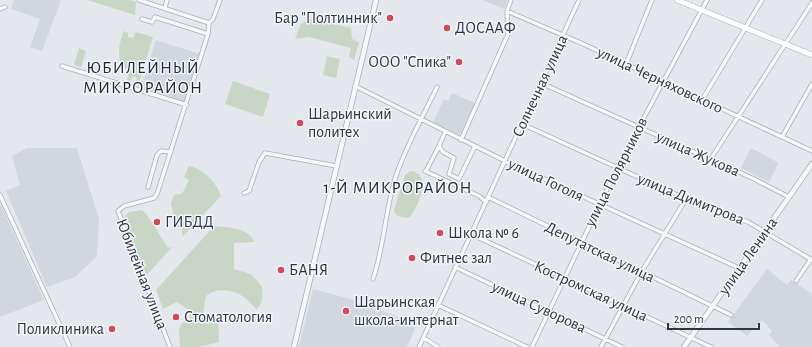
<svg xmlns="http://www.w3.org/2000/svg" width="812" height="347" font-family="'Alegreya Sans',sans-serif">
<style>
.built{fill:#d2d6de}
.green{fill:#c9d6c5}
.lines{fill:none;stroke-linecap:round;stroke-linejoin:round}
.minor-casing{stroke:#a9aeb7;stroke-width:5}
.tertiary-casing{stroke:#a9aeb7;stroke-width:6}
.secondary-casing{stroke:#a9aeb7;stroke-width:6}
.minor{stroke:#f7f8fa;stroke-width:3.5}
.tertiary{stroke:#f7f8fa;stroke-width:4.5}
.secondary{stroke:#fff;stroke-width:5}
.poi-dot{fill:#d1495b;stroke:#f4f6f9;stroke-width:1.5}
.labels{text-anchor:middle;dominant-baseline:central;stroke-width:3;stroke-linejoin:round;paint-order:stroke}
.poi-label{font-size:16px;fill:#2b3445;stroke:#f4f6f9;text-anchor:start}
.street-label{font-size:16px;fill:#2b3445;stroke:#f4f6f9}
.neighbourhood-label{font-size:17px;letter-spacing:1px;fill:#1d2536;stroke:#f4f6f9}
</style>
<rect width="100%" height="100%" fill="#e4e7ec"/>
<path class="built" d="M14 0H61L42 51 30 47 40 19 11 9Z
M483 0H507L504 9Z
M156 40 200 54 186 102 141 88Z
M452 93 475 103 460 135 433 123 444 99 448 101Z
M27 148H77L99 219 97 256 75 277 47 287 6 191 20 185 12 156Z
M751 148 779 163 769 182 741 168Z
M0 203 44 300 0 317Z
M767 269 787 285 791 280 812 294V347H780L769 335 772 331 762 320 747 336 728 322Z
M313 289 350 299 417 324 407 347H299Z"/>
<path class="green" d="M87 0H129L136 2 135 15Z
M310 19 351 28 352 39 359 42 354 60 349 57 351 48 309 37 295 39 301 24Z
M124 31 128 33V37L133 38 136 32 153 37 138 86 135 85 137 78 133 76 130 85 126 84 129 72C115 64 118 44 124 31Z
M79 48 86 51 81 67 74 65Z
M327 56 340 59 336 78 323 75Z
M233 81 270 94 263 117 225 104Z
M189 166C204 169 216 182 221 196L182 237V230L175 224 171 203 174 195 182 194 189 180 184 177Z
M410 171C433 172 419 206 410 217L406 218 396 215 394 210 405 175Z
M142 210 147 215 168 248 172 247 146 276 124 217 129 212Z
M214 226C226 227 250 228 254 242L234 243V269L251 274 262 287C263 296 263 302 257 309 252 306 249 301 245 298 234 289 216 287 206 296L203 313 218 318 219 342 199 347H180L179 330 182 323 191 321 189 310 177 302 163 309 156 290Z"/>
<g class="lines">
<defs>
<path id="minor" d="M139 0 209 23
M165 8 167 0
M0 9 5 7
M507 11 581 43 812 151
M142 19 152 22 155 17 208 34
M209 23 213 19 220 0
M626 64 652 0
M62 66 187 105
M541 83 752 178 789 197
M355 86 505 161 739 268
M702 100 762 0
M522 124 686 199 748 222 812 260
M445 132 439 146 443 152 454 158 449 174 459 179 475 146
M782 137 812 84
M461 140 508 34 507 11 511 0
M710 160 812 3
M425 171 479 196 486 202
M426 171 439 146
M148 187 157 155 161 151 171 152
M244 193 249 191 259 162 265 153 336 166
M0 195 70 347
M488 197 731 315
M471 234 711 347
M455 267 622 347
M373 279C384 247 385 212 395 179 405 147 423 117 437 87
M796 281 811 259
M438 305 527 347
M424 338 438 347
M170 347 118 211 124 206 154 198 157 194 208 34 209 23
M419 347 579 0
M532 347 617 168 707 0
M601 347 642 271 686 199"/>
<path id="tertiary" d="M294 347 376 0
M684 347 812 164"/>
<path id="secondary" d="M677 0 812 55"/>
</defs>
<use href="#minor" class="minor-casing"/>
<use href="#tertiary" class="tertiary-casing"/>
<use href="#secondary" class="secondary-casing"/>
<use href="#minor" class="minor"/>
<use href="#tertiary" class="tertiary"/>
<use href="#secondary" class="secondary"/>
</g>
<g class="poi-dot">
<circle cx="390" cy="18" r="4"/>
<circle cx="447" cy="28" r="4"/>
<circle cx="459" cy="62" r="4"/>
<circle cx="300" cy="123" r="4"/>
<circle cx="157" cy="222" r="4"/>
<circle cx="440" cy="233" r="4"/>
<circle cx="412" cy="258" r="4"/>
<circle cx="281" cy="270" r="4"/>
<circle cx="346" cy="311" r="4"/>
<circle cx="176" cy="317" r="4"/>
<circle cx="112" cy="329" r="4"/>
</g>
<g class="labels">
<g class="poi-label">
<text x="382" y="18" text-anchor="end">Бар "Полтинник"</text>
<text x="455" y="28">ДОСААФ</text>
<text x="451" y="62" text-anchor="end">ООО "Спика"</text>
<text x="308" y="114">Шарьинский<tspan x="308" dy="18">политех</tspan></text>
<text x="165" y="222">ГИБДД</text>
<text x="448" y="233">Школа № 6</text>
<text x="420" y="258">Фитнес зал</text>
<text x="289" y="270">БАНЯ</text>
<text x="354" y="302">Шарьинская<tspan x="354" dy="18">школа-интернат</tspan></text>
<text x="184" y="317">Стоматология</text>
<text x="104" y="329" text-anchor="end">Поликлиника</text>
</g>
<g class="street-label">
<text transform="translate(660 80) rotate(25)">улица Черняховского</text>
<text transform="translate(540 86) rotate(-65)">Солнечная улица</text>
<text transform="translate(698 154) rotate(24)">улица Жукова</text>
<text transform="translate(616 172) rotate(-63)">улица Полярников</text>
<text transform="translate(546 180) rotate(25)">улица Гоголя</text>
<text transform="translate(691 199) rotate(22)">улица Димитрова</text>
<text transform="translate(600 252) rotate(26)">Депутатская улица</text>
<text transform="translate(748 256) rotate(-55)">улица Ленина</text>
<text transform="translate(142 274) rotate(69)">Юбилейная улица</text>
<text transform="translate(591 291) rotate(25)">Костромская улица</text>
<text transform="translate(539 307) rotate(25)">улица Суворова</text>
</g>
<g class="neighbourhood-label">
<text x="143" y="67">ЮБИЛЕЙНЫЙ<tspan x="143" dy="20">МИКРОРАЙОН</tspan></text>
<text x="398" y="187">1-Й МИКРОРАЙОН</text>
</g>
</g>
<path d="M668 323v6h91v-6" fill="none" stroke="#2b3445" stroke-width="2"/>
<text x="674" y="323" font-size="12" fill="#2b3445" stroke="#f4f6f9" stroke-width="3" paint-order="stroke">200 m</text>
</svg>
